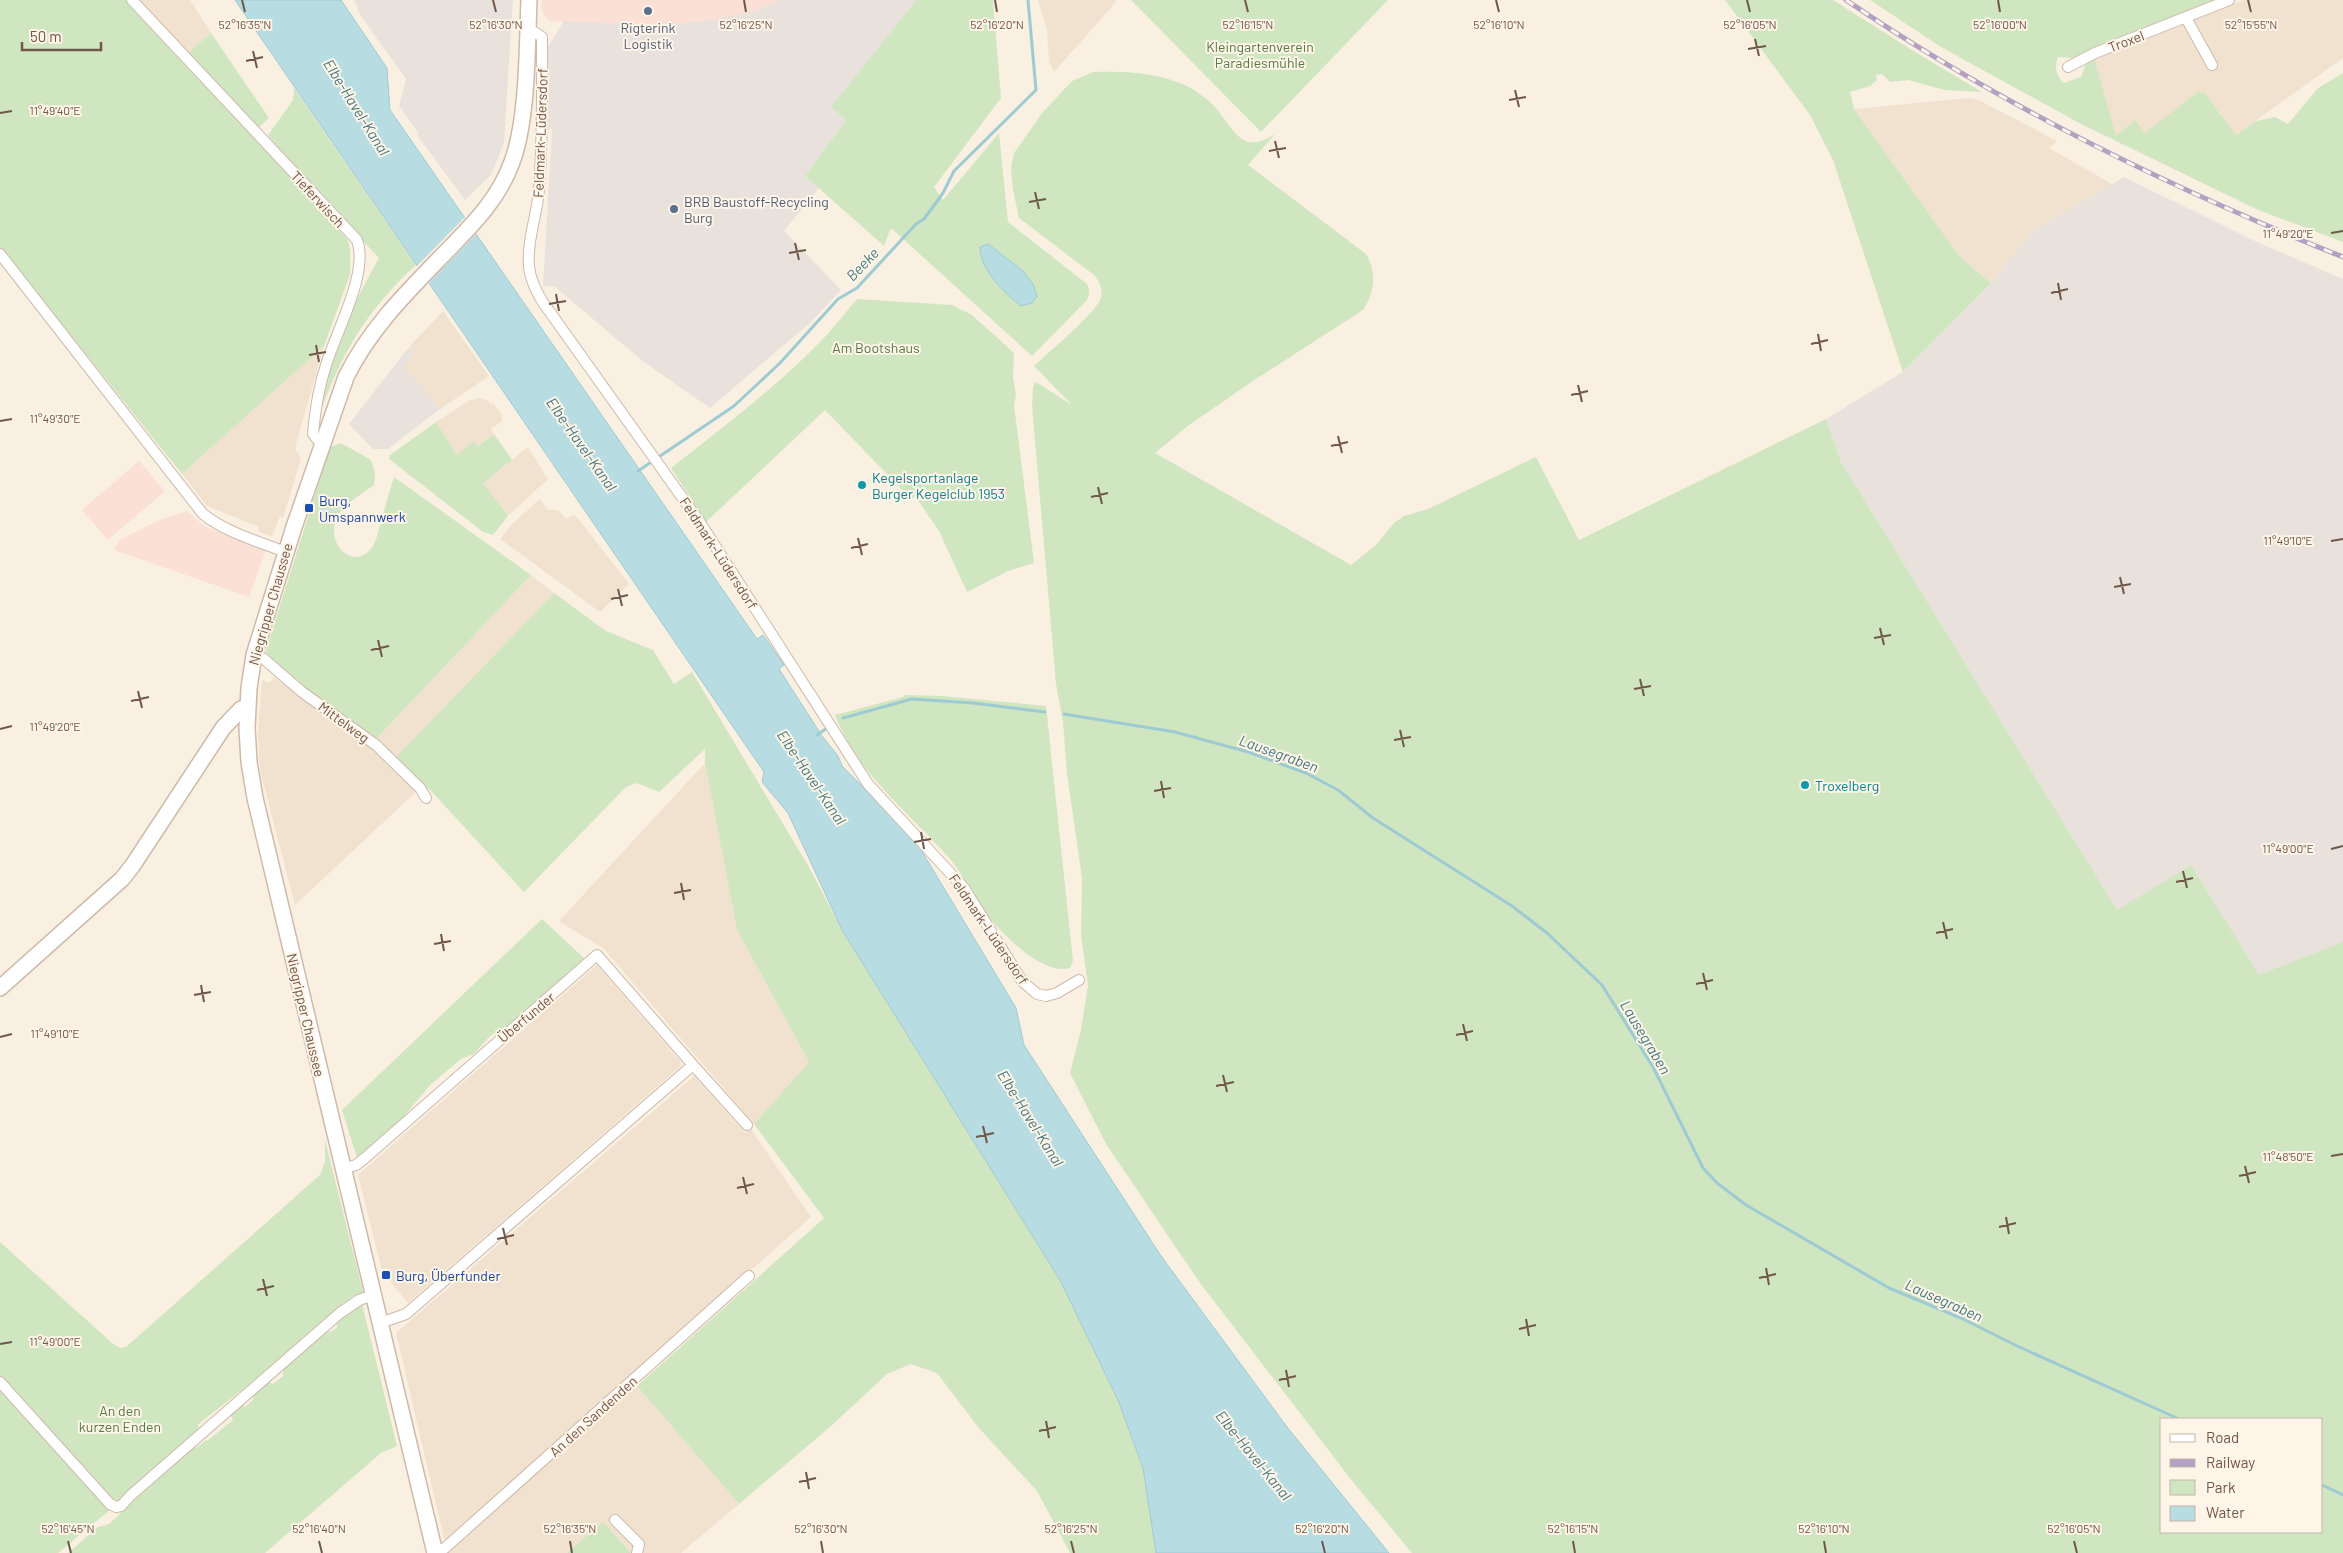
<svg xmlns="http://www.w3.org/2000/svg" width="2343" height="1553" font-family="Barlow,sans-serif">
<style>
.residential{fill:#f1e2d0}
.commercial{fill:#fae0d5}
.industrial{fill:#e9e2dc}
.green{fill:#d0e6c1;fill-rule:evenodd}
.water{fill:#b7dce2;stroke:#9ecbd3}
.pier{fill:#faf0e1}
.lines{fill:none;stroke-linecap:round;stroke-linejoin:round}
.stream{stroke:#9ecbd3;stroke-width:3}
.street-casing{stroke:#ccbaac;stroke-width:12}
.secondary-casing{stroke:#cfb9a9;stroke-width:18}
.street{stroke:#fff;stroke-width:10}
.secondary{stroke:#fff;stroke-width:15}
.rail-casing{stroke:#b2a1c2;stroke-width:5}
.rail{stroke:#fef4e7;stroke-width:3;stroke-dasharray:9;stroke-linecap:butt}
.ticks{fill:none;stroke:#6f574a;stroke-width:2}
.service-dot{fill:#5c6f8a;stroke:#fef4e7;stroke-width:2}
.culture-dot{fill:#0f9aa8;stroke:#fef4e7;stroke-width:2}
.transit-dot{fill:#1a4fb4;stroke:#fef4e7;stroke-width:2}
.labels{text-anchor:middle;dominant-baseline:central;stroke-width:4;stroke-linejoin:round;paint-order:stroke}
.service-label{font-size:14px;fill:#4e5e75;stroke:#fef4e7}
.street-label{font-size:14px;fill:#6f574a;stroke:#fef4e7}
.park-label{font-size:14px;fill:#557a46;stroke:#fef4e7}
.culture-label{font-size:14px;fill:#0d838f;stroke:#fef4e7;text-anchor:start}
.transit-label{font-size:14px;fill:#164399;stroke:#fef4e7;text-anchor:start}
.water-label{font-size:15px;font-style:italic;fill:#467881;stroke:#fef4e7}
.ticks-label{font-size:12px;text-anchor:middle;fill:#6f574a;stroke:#fef4e7;stroke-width:4;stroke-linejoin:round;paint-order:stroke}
</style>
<rect width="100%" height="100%" fill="#faf0e1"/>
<path class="residential" d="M138 0H190L211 33 188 53Z
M1038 0H1114L1116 2 1054 72 1049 62 1047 29Z
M2244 0H2343V58L2236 135 2214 105 2202 94 2145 133 2115 136 2094 57Z
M1969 98 1979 100 2057 141 2049 148 2112 184 2035 229 1991 283 1960 257 1854 109Z
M443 311 489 376 440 409 402 366 415 354 409 347Z
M324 346 295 448 301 459 283 518 280 516 272 537 258 531 259 527 207 506 182 474Z
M479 398 486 400 491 404 493 403 502 415V421L491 429 494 434 478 446 474 441 457 455 436 422 468 401Z
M528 447 548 479 508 516 483 483Z
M540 499 548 510H558L566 519 574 515 581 522 629 584 600 612 500 539 513 523Z
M531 575 554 593 395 758 377 738Z
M274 677 365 743 417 791 295 905 261 774 259 756 258 732 262 680 270 683Z
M705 763 737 930 809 1062 754 1124 604 949 559 921Z
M597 965 681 1062V1066L408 1303 388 1279 391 1276 386 1268 382 1271 358 1175Z
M694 1076 745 1133 750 1128 811 1217 445 1542 396 1333Z
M637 1386 739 1504 681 1553H631L603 1522 567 1553H447V1550L499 1503Z"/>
<path class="commercial" d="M542 0H781L748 13 703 21 655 26 549 21 541 9Z
M139 461 165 491 108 540 82 510Z
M187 511 204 526 266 550 249 597 114 550 117 544 121 539 145 527 162 519Z"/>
<path class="industrial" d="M354 0H513L504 143 491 175 465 200 417 135 419 134 399 106 406 79 362 18Z
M781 0H916L832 107 846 120 805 176 819 188 784 231 841 290 810 323 710 408 644 362 555 287 543 286 552 129H546V53L548 47 564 21 655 26 703 21 748 13Z
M2124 177 2259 243 2343 279V943L2259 976 2191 865 2117 911 1841 462 1826 419 1903 372 1991 283 2035 229Z
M409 347 415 354 403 366 440 409 388 449H373L349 424Z"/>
<path class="green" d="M0 0H127L348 240 350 249V275L324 346 182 474 0 247Z
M916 0H993L1001 98 934 187 943 200 999 133 1008 222 1087 284C1090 291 1090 293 1087 300L1032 356 891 228 884 246 805 176 846 120 831 107Z
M1131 0H1388L1261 132Z
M1725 0H1833L1915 52 1982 92 1945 90 1908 80 1890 82 1882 74 1876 75 1877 80 1870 86 1850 92 1854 109 1960 257 1991 283 1903 372 1833 160 1810 115Z
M1870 0H2217L2072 58 2058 57C2054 68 2056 75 2064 83L2081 77 2086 64 2094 57 2116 136 2135 120 2145 133 2199 91 2202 94 2204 92 2236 135 2256 121 2275 117 2288 124 2318 88 2343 73V242L2256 209 2081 124 1941 47Z
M211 33 269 118 257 129 188 53Z
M1093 72C1134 71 1181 73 1212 104 1223 114 1232 135 1246 141 1256 145 1266 139 1275 134L1248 165 1366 254C1377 273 1375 291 1363 310L1253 381 1189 425 1155 453 1351 565 1376 545 1394 523 1404 516 1428 509 1536 457 1579 540 1826 419 1841 462 2117 910 2191 865 2259 975 2343 942V1553H1412L1353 1482 1200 1283 1106 1144 1070 1073 1081 1030 1088 985 1081 936 1082 878 1067 774 1063 722 1056 684 1032 406 1033 387 1036 382 1072 405 1034 366C1048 353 1093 315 1100 300 1104 291 1100 282 1094 275L1019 218 1013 190 1011 168 1014 153 1043 112 1072 81ZM2162 1419H2322V1532H2162Z
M294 88 416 265C366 311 340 355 318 419 325 361 351 308 379 258L304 178 268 135 293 100Z
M857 299 952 305 972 315 1014 353 1013 377 1016 395 1014 405 1034 563 1008 571 967 592 939 531 915 496 911 499 825 410 706 522 671 468C722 428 774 389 820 342 833 329 845 313 857 299Z
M436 422 457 455 474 441 478 446 494 434 512 460 483 483 508 516 493 535 483 532 389 459 390 455Z
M341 443 371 460 375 472 374 485C362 494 343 504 337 518 324 546 357 574 374 544 377 539 378 531 380 526 384 510 389 493 394 477L531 575 377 738 323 703 265 653 330 447Z
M554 593 606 631 653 650 674 684 692 672 809 867 842 930 1060 1280 1118 1400 1143 1468 1156 1553H1070L1037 1491 978 1427 937 1373 911 1364 887 1374 830 1427 739 1504 637 1386 824 1218 754 1124 809 1062 737 930 705 763V749L659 792 637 783 626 787 524 892 433 793 395 758Z
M904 695 942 696 1046 706 1073 961 1070 968C1044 976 1007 938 990 919 975 901 965 877 950 859 909 812 858 775 835 715L903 697Z
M542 919 585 959 505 1028 490 1036 474 1054 461 1059 430 1085 400 1121 357 1158 342 1110Z
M325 1140 363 1292 359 1296H353L302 1338 304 1342 197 1425 201 1431 121 1501 115 1503 0 1378V1242L112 1343 120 1348 126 1347 320 1175 325 1161Z
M362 1304 397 1446 381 1453 265 1553H68L98 1527 109 1524 133 1502V1497L193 1448H196L206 1440 207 1441 233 1420 230 1414 242 1404 245 1407 253 1400 255 1393 269 1382 273 1384 283 1376V1369L327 1331 330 1332 337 1328 336 1321 351 1309Z
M0 1388 111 1509 58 1553H0Z
M603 1522 631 1553H567Z"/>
<path class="water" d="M235 0H341L387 68 390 110 757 639 763 635 784 665 779 669 822 736 838 756 842 766 915 840 1016 1008 1024 1045 1161 1256 1287 1427 1389 1553H1156L1143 1468 1118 1400 1060 1280 842 930 788 813 762 782 764 772Z
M988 244 1023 271 1033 284 1037 296 1032 303 1021 306C1004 293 980 269 980 247Z"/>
<path class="pier" d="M466 216 478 232 427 285 415 268Z"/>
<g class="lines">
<path class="stream" d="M638 471 734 406 780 363 838 299 857 288 916 224 924 219 943 193 954 171 1036 90 1028 0
M1064 714 1175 732 1248 752 1306 773 1338 790 1373 818 1512 906 1547 933 1602 985 1653 1067 1703 1168 1717 1183 1746 1205 1889 1288 1963 1319 2017 1346 2179 1419
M843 718 912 699 973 703 1045 712
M817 735 827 728
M2322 1485 2343 1495"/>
<defs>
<path id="street" d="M132 0 357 240C369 272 337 330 327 362 319 385 315 410 313 434L321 444
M2186 18 2212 65
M528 28 542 37C542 87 543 140 539 190 537 215 527 240 529 266 530 279 536 290 542 301L699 521 868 784 964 888 1022 981 1037 994 1046 996 1057 993 1079 980
M2068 67 2095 53 2229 0
M0 254 203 514C227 533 258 541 285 552
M254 655 264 659 302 692 376 745 420 788 426 798
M693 1065 747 1125
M342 1169 356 1165 365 1158 597 955 693 1065 406 1314 380 1323
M0 1382 110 1504 116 1507 121 1506 130 1496 340 1313 359 1300 373 1295
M615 1520 639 1544 637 1553
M434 1552 445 1548 749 1276"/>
<path id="secondary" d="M0 988 122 879 133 865 223 728 241 709 247 707
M435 1553 255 798 249 762 247 728 249 688 254 655 294 527 346 377C369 330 405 294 442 256 470 227 498 201 512 162 528 119 527 47 529 0"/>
</defs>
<use href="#street" class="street-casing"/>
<use href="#secondary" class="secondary-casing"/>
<use href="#street" class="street"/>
<use href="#secondary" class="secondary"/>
<defs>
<path id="rail" d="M1846 0C2000 105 2170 188 2343 257"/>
</defs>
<use href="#rail" class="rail-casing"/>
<use href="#rail" class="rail"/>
</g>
<path class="ticks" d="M242 0 245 12M493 0 496 12M744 0 746 12M995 0 997 12M1245 0 1248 12M1496 0 1499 12M1747 0 1750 12M1998 0 2000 12M2248 0 2251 12M1755 39 1759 56M1748 49 1766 46M253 51 257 68M246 61 263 57M1515 90 1519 107M1509 100 1526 97M0 113 12 111M1275 141 1279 158M1269 151 1286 148M1035 192 1039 209M1029 202 1046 199M2331 233 2343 231M795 243 799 260M789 253 806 250M2058 283 2061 300M2051 293 2068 289M556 294 559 311M549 304 566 301M1818 334 1821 351M1811 344 1828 340M316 345 319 362M309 355 326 352M1578 385 1582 402M1571 395 1588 391M0 421 12 419M1338 436 1342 453M1331 446 1348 442M1098 487 1102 504M1091 497 1108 493M858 538 862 555M2331 541 2343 539M851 548 868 544M2120 577 2124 594M2114 587 2131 584M618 589 622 606M611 599 628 595M1880 628 1884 645M1874 638 1891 635M378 640 382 657M371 650 389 646M1640 679 1644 696M1634 689 1651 686M138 691 142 708M131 701 149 697M0 729 12 726M1400 730 1404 747M1394 740 1411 737M1161 781 1164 798M1154 791 1171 788M921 832 924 849M914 842 931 839M2331 849 2343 846M2183 871 2187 888M2176 882 2193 878M681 883 684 900M674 893 691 890M1943 922 1947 939M1936 933 1953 929M441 934 444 951M434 944 451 941M1703 973 1707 990M1696 984 1713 980M201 985 204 1002M194 995 211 992M1463 1024 1467 1041M1456 1035 1473 1031M0 1037 12 1034M1223 1075 1227 1092M1216 1086 1234 1082M983 1126 987 1143M976 1137 994 1133M2331 1156 2343 1154M2245 1166 2249 1183M2239 1176 2256 1172M743 1177 747 1194M737 1188 754 1184M2006 1217 2009 1234M1999 1227 2016 1223M503 1228 507 1245M497 1239 514 1235M1766 1268 1769 1285M1759 1278 1776 1274M263 1279 267 1296M257 1290 274 1286M1526 1319 1529 1336M1519 1329 1536 1325M0 1344 12 1342M1286 1370 1289 1387M1279 1380 1296 1376M1046 1421 1049 1438M1039 1431 1056 1427M806 1472 809 1489M799 1482 816 1478M68 1541 71 1553M319 1541 322 1553M570 1541 572 1553M821 1541 823 1553M1071 1541 1074 1553M1322 1541 1325 1553M1573 1541 1575 1553M1824 1541 1826 1553M2074 1541 2077 1553"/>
<g class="service-dot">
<circle cx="648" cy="11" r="5"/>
<circle cx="674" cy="209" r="5"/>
</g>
<g class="culture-dot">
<circle cx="862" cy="485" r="5"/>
<circle cx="1805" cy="785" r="5"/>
</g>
<g class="transit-dot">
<rect x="304" y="503" width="10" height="10" rx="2.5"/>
<rect x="381" y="1270" width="10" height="10" rx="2.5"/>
</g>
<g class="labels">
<g class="service-label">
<text x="648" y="27">Rigterink<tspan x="648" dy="16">Logistik</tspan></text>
<text x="684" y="201" text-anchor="start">BRB Baustoff-Recycling<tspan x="684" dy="16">Burg</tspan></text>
</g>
<g class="street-label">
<text transform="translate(2126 41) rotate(-21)">Troxel</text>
<text transform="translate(540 133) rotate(-88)">Feldmark-Lüdersdorf</text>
<text transform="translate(318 199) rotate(47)">Tieferwisch</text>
<text transform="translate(719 553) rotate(57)">Feldmark-Lüdersdorf</text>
<text transform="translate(270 604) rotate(-74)">Niegripper Chaussee</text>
<text transform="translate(344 722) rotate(36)">Mittelweg</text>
<text transform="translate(989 929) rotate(56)">Feldmark-Lüdersdorf</text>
<text transform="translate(306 1015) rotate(77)">Niegripper Chaussee</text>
<text transform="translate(526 1017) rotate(-40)">Überfunder</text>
<text transform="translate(593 1416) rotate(-42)">An den Sandenden</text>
</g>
<g class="park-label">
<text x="1260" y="46">Kleingartenverein<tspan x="1260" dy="16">Paradiesmühle</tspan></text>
<text x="876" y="347">Am Bootshaus</text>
<text x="120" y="1410">An den<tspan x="120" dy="16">kurzen Enden</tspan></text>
</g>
<g class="culture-label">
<text x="872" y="477">Kegelsportanlage<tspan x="872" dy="16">Burger Kegelclub 1953</tspan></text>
<text x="1815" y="785">Troxelberg</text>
</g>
<g class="transit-label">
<text x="319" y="500">Burg,<tspan x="319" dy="16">Umspannwerk</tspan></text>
<text x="396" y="1275">Burg, Überfunder</text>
</g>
<g class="water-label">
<text transform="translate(357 107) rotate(58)">Elbe-Havel-Kanal</text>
<text transform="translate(862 264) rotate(-46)">Beeke</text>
<text transform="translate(582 444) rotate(55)">Elbe-Havel-Kanal</text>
<text transform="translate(1279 753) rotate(20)">Lausegraben</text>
<text transform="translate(812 777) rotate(56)">Elbe-Havel-Kanal</text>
<text transform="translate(1646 1037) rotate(59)">Lausegraben</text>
<text transform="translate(1031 1118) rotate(58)">Elbe-Havel-Kanal</text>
<text transform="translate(1944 1300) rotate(24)">Lausegraben</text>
<text transform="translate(1254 1455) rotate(51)">Elbe-Havel-Kanal</text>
</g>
</g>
<g class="ticks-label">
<text x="245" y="29">52°16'35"N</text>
<text x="496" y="29">52°16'30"N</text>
<text x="746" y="29">52°16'25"N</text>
<text x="997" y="29">52°16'20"N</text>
<text x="1248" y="29">52°16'15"N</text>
<text x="1499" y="29">52°16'10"N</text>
<text x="1750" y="29">52°16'05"N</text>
<text x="2000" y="29">52°16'00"N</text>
<text x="2251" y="29">52°15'55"N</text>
<text x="55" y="115">11°49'40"E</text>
<text x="2288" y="238">11°49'20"E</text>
<text x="55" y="423">11°49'30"E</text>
<text x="2288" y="545">11°49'10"E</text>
<text x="55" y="731">11°49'20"E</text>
<text x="2288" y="853">11°49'00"E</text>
<text x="55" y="1038">11°49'10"E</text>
<text x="2288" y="1161">11°48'50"E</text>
<text x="55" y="1346">11°49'00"E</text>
<text x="68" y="1533">52°16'45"N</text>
<text x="319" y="1533">52°16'40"N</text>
<text x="570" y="1533">52°16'35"N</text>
<text x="821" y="1533">52°16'30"N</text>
<text x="1071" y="1533">52°16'25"N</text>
<text x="1322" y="1533">52°16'20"N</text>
<text x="1573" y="1533">52°16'15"N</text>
<text x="1824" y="1533">52°16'10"N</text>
<text x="2074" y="1533">52°16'05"N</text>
</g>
<rect x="2160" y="1418" width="162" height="115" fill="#fef4e7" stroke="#c5b5a8"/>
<rect x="2170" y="1434" width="25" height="8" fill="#ffffff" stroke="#c5b5a8"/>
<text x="2206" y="1443" font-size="15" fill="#6f574a">Road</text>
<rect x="2170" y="1459" width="25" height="8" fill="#b2a1c2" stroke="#c5b5a8"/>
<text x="2206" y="1468" font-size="15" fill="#6f574a">Railway</text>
<rect x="2170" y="1480" width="25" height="15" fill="#d0e6c1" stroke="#c5b5a8"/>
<text x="2206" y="1493" font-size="15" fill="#6f574a">Park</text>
<rect x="2170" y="1506" width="25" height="15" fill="#b7dce2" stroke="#c5b5a8"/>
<text x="2206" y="1518" font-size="15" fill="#6f574a">Water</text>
<path d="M22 42v8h79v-8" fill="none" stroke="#6f574a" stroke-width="2.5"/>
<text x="30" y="42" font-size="15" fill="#6f574a" stroke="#fef4e7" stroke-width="4" paint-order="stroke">50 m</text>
</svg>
